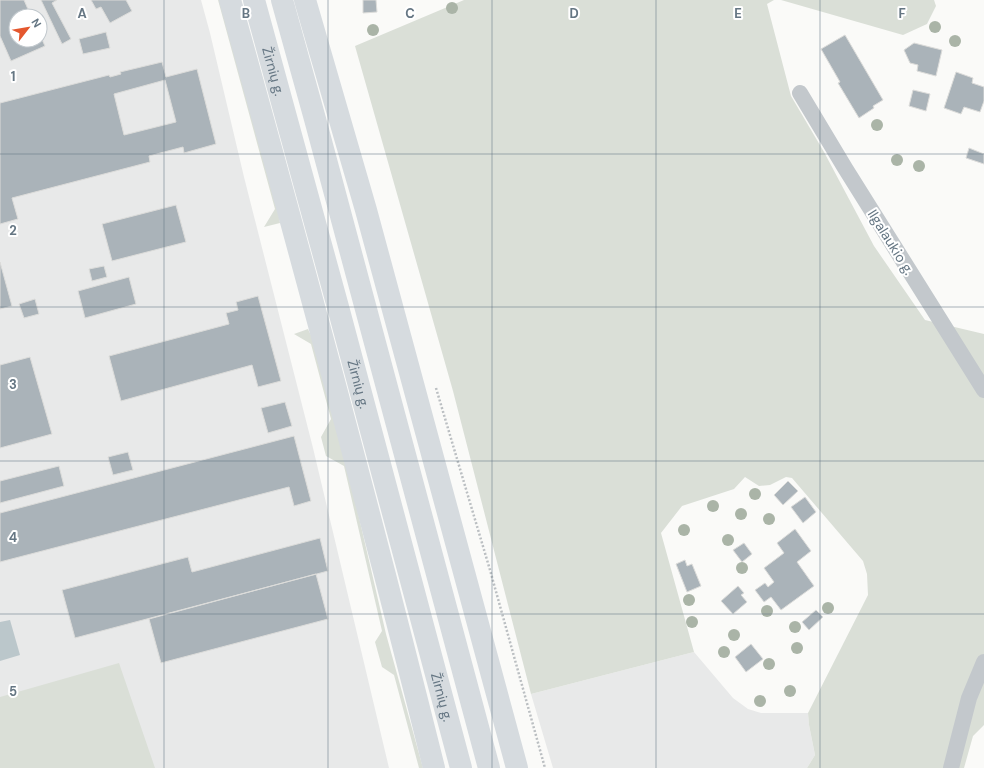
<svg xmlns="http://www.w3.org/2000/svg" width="984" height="768" font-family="'DM Sans',sans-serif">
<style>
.built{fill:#e8e9e9;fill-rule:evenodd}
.green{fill:#dadfd7}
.water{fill:#bbc7cb}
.building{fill:#aab3b9;stroke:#dcdcda;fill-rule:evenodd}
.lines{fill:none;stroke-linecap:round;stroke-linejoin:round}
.path{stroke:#bbbfc2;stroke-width:2.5;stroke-dasharray:2 2;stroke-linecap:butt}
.minor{stroke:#c3c8cc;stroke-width:16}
.trunk{stroke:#d6dbdf;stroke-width:22}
.tree{fill:#aab4a7}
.grid{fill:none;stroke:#657683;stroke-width:1;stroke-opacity:0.55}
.labels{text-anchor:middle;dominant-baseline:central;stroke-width:4;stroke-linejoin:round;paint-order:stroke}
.street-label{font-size:14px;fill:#657683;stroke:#fff}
.grid-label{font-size:13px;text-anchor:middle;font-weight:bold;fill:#657683;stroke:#fff;stroke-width:4;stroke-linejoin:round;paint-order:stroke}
</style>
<rect width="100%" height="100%" fill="#fafaf8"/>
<path class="built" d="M0 0H201L210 33 244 177 313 448 389 768H0ZM16 16H40V40H16Z
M694 652 733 698 748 709 761 713H808L809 725 815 755 807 768H553L531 694Z"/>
<path class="green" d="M218 0H222L276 201 280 223 264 227 275 209Z
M464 0H774L767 4 791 96 824 152 874 246 925 320 984 334V725L973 736 964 768H807L815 755 809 725 808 713 868 595 867 574 863 561 792 478 786 477 770 485 759 486 745 477 734 489 682 506 661 533 694 652 531 694 453 391 355 46Z
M781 0H934L936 6 927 24 903 35Z
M308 329 316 346 352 487 386 634 423 768H419L394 675 382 667 375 642 382 631 344 466 326 456 321 437 331 419 311 344 294 334Z
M119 663 155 768H0V697Z"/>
<path class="water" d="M10 620 20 655 0 661V622Z"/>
<path class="building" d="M0 0H24L31 16H16V40H40V35L45 46 11 61 0 36Z
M41 0H57L52 3 71 39 62 44Z
M91 0H126L132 11 110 23 101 7 96 9Z
M363 0H376L377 12 363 13Z
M106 32 110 48 83 54 79 39Z
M845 35 883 100 873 106 874 108 859 118 838 83 840 82 821 49Z
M914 43 942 50 936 76 917 71 918 65 910 63 904 50Z
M162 62 166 77 197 69 216 144 184 153 183 147 149 156 150 162 12 198 18 219 0 224V103L109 75 110 77 121 74 120 72ZM165 80 176 122 124 135 114 94Z
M956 72 973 78 972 83 984 87V101L980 112 964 107 961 114 944 108Z
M913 90 930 94 926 111 909 106Z
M969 148 984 154V164L966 158Z
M176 205 186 242 112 261 102 224Z
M0 262 12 306 0 309Z
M104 266 107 277 92 281 89 269Z
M129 277 136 304 85 318 78 291Z
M258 296 281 381 258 387 252 365 121 401 109 356 229 324 226 313 238 310 236 302Z
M35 299 39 314 24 318 19 304Z
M30 357 52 434 0 448V365Z
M285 402 292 426 268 433 261 408Z
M294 436 311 501 294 506 289 487 0 562V513Z
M128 452 133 470 113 475 108 457Z
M59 466 64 486 0 503V481Z
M788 481 798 491 783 505 774 495Z
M805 497 816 512 803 523 791 507Z
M795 529 811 551 797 562 814 586 781 610 771 597 764 602 755 590 765 583 768 587 774 582 764 568 784 553 777 543Z
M320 538 328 571 75 638 62 590 188 557 192 572Z
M744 543 752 554 742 562 733 550Z
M685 560 687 566 692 564 701 586 687 592 676 564Z
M316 574 328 619 161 663 149 619Z
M738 586 744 593 741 595 747 602 733 614 721 601Z
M816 610 823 617 809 630 802 622Z
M751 644 763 659 746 672 735 657Z"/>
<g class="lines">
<path class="path" d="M436 388 490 570 545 768"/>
<path class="minor" d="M800 93 845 168 984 390
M951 768 969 698 984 662"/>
<g class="trunk">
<path d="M230 0C301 255 370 511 434 768"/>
<path id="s1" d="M254 0 338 307 461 768"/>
<path d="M282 0 315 119 489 768"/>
<path d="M305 0 366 210 517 768"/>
</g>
</g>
<g class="tree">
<circle cx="452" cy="8" r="6"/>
<circle cx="935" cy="27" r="6"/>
<circle cx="373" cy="30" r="6"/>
<circle cx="955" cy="41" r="6"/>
<circle cx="877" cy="125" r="6"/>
<circle cx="897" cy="160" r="6"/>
<circle cx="919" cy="166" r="6"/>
<circle cx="755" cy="494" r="6"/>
<circle cx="713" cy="506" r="6"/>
<circle cx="741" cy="514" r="6"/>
<circle cx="769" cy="519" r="6"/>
<circle cx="684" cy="530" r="6"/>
<circle cx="728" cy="540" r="6"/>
<circle cx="742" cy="568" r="6"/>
<circle cx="689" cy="600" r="6"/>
<circle cx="828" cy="608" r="6"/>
<circle cx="767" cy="611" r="6"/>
<circle cx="692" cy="622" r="6"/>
<circle cx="795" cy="627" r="6"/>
<circle cx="734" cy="635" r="6"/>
<circle cx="797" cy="648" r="6"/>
<circle cx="724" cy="652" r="6"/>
<circle cx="769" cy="664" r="6"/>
<circle cx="790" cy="691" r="6"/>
<circle cx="760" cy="701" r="6"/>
</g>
<path class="grid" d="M164 0V768M328 0V768M492 0V768M656 0V768M820 0V768M0 154H984M0 307H984M0 461H984M0 614H984"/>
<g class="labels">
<g class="street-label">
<text stroke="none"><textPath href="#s1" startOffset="74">Žirnių g.</textPath></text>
<text transform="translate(891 242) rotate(58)">Ilgalaukio g.</text>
<text stroke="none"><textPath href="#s1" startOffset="398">Žirnių g.</textPath></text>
<text stroke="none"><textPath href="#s1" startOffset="722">Žirnių g.</textPath></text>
</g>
</g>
<g class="grid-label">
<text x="82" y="18">A</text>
<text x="246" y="18">B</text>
<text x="410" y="18">C</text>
<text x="574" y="18">D</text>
<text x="738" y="18">E</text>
<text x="902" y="18">F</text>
<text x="13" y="81">1</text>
<text x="13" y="235">2</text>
<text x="13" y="389">3</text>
<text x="13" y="542">4</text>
<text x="13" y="696">5</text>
</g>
<g transform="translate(28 28) rotate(59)"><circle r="19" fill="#ffffff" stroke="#c1c8cd"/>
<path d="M0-3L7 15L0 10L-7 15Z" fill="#e4572e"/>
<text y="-6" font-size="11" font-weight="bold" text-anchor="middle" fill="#657683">N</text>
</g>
</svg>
